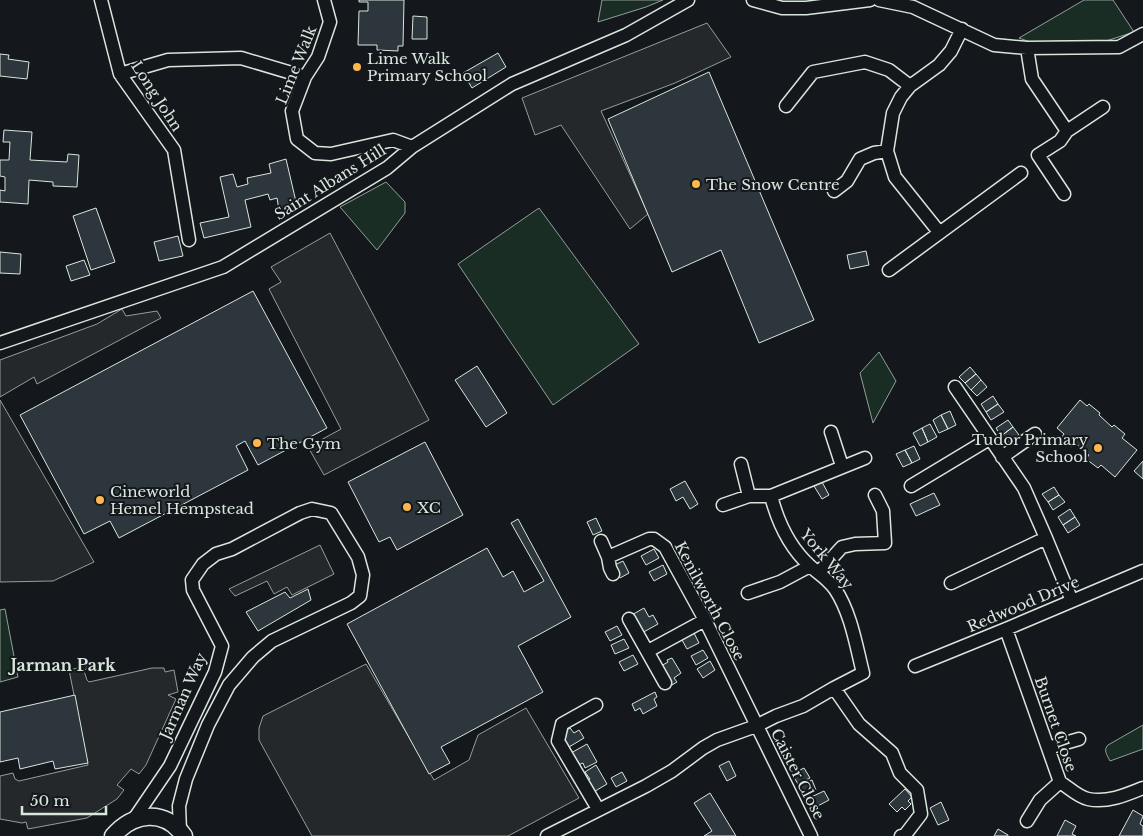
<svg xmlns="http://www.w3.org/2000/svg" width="1143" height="836" font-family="'Libre Baskerville',serif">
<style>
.green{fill:#1a2d24;stroke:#939e99}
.parking{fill:#24282b;stroke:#939e99}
.building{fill:#2c363c;stroke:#d8e6dc}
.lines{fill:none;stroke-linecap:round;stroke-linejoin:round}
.minor-casing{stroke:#d8e6dc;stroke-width:15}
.major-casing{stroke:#d8e6dc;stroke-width:19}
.minor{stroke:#14181c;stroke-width:12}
.major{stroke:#14181c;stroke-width:16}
.poi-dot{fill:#ffb74d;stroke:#14181c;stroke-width:2}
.labels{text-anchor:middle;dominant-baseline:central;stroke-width:4;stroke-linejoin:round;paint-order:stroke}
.poi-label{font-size:15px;fill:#d8e6dc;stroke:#14181c;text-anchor:start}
.street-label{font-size:15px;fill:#d8e6dc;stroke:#14181c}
.neighbourhood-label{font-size:16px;font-weight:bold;fill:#d8e6dc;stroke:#14181c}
</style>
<rect width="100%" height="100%" fill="#14181c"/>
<path class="green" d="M602 0H663L646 7 598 22Z
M1084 0H1113L1134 32 1106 41H1058L1033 43 1019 38Z
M386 182 405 202V213L377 250 340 207Z
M539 208 639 344 553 405 458 264Z
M879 352 896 381 873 423 860 373Z
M5 609 18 677 0 682V610Z
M1143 725V749L1110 761C1107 755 1103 750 1108 745Z"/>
<path class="parking" d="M707 23 731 57 675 83 601 111 648 214 630 229 561 125 535 135 522 98Z
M330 233 429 420 324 475 308 447 341 429 269 289 281 282 271 267Z
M122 309 126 316 157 311 161 318 37 384 34 377 0 397V360L97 324Z
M0 400 94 562 53 581 0 582Z
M320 545 334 574 292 595 287 587 274 594 267 581 235 596 229 589Z
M366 664 434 780 469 760 478 735 526 708 579 798 508 836H312L259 740V728L263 716Z
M90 665 84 671 87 680 89 682 152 668H164L165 672 174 670 178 692 168 695 176 699 146 765 139 774 131 769 117 785 124 790 117 799 87 818 28 829 26 822 22 823 0 819V776L13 773 15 779 19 781 88 765 69 670Z"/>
<path class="building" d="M359 0H404L403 46H398V51L377 50V45H358L359 11H368V2H359Z
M413 16 427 17V39H412Z
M498 53 506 67 472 88 463 73Z
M0 54 9 55 8 59 29 62 27 79 0 76Z
M709 72 814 320 759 343 721 250 672 272 608 119Z
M4 130 32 132 30 160 67 162 68 154 79 155 77 187 53 186V182L29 180 28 204 0 202V190L5 191V177L0 176V160H9L10 142H3Z
M286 159 297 206 279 210 277 198 270 200 268 194 245 200 251 227 204 238 200 223 229 217 220 177 233 174 237 187 248 184 247 178 271 173 269 164Z
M96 208 115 262 91 270 73 216Z
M178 236 183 256 159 261 154 242Z
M866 251 869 265 850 269 847 255Z
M0 252 21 254 20 274 0 273Z
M84 260 90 275 71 281 66 266Z
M253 291 327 428 258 465 245 441 236 446 248 470 119 538 110 521 84 534 20 415Z
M477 366 507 413 486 427 455 380Z
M970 367 976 374 965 383 959 377Z
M976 374 981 380 971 390 965 383Z
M981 380 987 387 977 396 971 390Z
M993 396 998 404 986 412 981 404Z
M1080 400 1087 406 1089 404 1100 413 1099 415 1112 427 1114 425 1125 434 1122 438 1137 450 1115 477 1101 465 1098 468 1086 459 1089 455 1075 443 1072 447 1061 438 1064 434 1057 428Z
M998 404 1004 412 991 420 986 412Z
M950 411 956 425 948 429 941 415Z
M941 415 948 429 939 433 933 420Z
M1008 420 1013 427 1001 436 996 428Z
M930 424 937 437 928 442 922 428Z
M1013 427 1019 435 1006 444 1001 436Z
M922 428 928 442 920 446 913 433Z
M425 442 463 515 397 550 390 537 379 542 348 482Z
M914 446 920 459 912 463 905 450Z
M905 450 912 463 903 467 896 454Z
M1143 461V479L1134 471Z
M685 481 698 504 690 509 683 497 676 501 670 489Z
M822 482 829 495 822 499 814 486Z
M1054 487 1059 495 1048 502 1042 494Z
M934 493 940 505 916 516 910 504Z
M1059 495 1065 502 1053 510 1048 502Z
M1070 509 1075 517 1063 525 1058 517Z
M1075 517 1080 525 1068 533 1063 525Z
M596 518 602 531 593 535 587 522Z
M518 519 571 617 518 646 543 692 441 747 450 763 429 774 347 624 487 548 503 577 513 571 524 592 544 581 511 523Z
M654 549 659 558 646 565 641 556Z
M623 561 629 573 620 578 613 566Z
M663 565 667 574 654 581 649 572Z
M308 589 311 600 258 631 246 612 285 592 290 598Z
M644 608 649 617 653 615 658 624 640 634 630 616Z
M617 626 622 635 610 641 605 632Z
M694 633 699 643 687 649 682 640Z
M624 639 629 648 615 654 611 645Z
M703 650 708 658 696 665 691 656Z
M633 655 638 664 624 671 619 662Z
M672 658 681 673 674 678 677 682 672 685 661 666 668 662 667 660Z
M710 661 715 670 703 678 697 669Z
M655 692 657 697 654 699 657 706 643 714 640 708 635 711 632 704Z
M75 695 88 763 55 769 53 761 20 769 18 758 0 762V712Z
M570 728 574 733 579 730 584 738 569 747 561 733Z
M587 744 597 762 585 768 583 763 578 765 571 753Z
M729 761 736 776 727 781 719 766Z
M596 765 607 784 592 793 585 782 590 779 585 772Z
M804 768 810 778 798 784 792 774Z
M622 772 627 781 616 787 611 778Z
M812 780 816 790 804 796 799 786Z
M905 789 912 797 908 801 911 804 905 810 902 807 897 812 889 804Z
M824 791 829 800 812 809 807 799Z
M710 793 736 836H704L712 831 694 803Z
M941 802 949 820 938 825 930 808Z
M1133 810 1143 816 1140 824 1143 826V836H1119Z
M1065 820 1076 826 1072 834 1076 836H1057Z
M998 829 1008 835V836H994Z"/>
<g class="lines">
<defs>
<path id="minor" d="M101 0 120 74 174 150 189 240
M324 0 330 22 318 57 305 77 292 111 297 139 315 153 331 154 393 140 412 147
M753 0 782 8H806L870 0
M879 0 913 7 994 45 1027 48 1119 47 1143 34
M1027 48 1032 79 1067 131 1103 107
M120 74 168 60 241 58 305 77
M786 106 813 72 865 62 889 70 910 86
M834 191 847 181 860 159 874 153 887 151
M1064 194 1038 155 1060 141 1067 131
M939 232 895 177 887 151 893 113 901 97 910 86 939 65 951 51 962 29
M889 270 1021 173
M0 343 223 267 387 168 412 147 512 84 626 35 688 0
M955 387 1024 488 1046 538 1072 601
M831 432 842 466
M1002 457 1035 434
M741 464 749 496
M911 486 989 439
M723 505 749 496H771L865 458
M601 541 608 557
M819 572 842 547 855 544 885 543 883 511 875 495
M613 574 610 568 608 557 649 539H654L665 547 705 620 811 836
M951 583 1046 538
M748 593 780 582 810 566
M629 619 665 683
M1006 629 1060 782 1040 800 1027 821
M648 651 705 620
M915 666 1006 629 1143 571
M834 688 859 724 892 753 900 773 917 790 921 814 905 835 901 836
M596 705 562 724 558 741 598 809
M1048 748 1079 739
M1060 782C1068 787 1078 797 1088 799 1107 803 1126 795 1143 788
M134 819 170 766 215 672 222 646 193 590 192 580 203 564 216 554 232 549 300 513 312 509 331 513 358 557 363 575 360 596 351 603 272 641 253 657 229 685 208 725 186 779 179 806 180 831
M547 836 646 786 672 771 703 748 717 740 756 726 776 716 803 706 834 688 863 673C856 645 851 613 835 589 827 578 819 574 810 566 789 547 778 523 771 496"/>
<path id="major" d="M113 836C133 813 164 808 184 836"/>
</defs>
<use href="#minor" class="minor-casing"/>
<use href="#major" class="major-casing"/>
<use href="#minor" class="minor"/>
<use href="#major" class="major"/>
</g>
<g class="poi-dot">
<circle cx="357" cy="67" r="5"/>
<circle cx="696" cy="184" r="5"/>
<circle cx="257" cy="443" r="5"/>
<circle cx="1098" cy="448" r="5"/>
<circle cx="100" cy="500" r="5"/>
<circle cx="407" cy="507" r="5"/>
</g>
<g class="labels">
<g class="poi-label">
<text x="367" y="58">Lime Walk<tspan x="367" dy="17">Primary School</tspan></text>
<text x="706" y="184">The Snow Centre</text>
<text x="1088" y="439" text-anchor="end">Tudor Primary<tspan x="1088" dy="17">School</tspan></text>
<text x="267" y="443">The Gym</text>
<text x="110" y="491">Cineworld<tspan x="110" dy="17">Hemel Hempstead</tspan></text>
<text x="417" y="507">XC</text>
</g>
<g class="street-label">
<text transform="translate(296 65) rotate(-68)">Lime Walk</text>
<text transform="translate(157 96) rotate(57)">Long John</text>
<text transform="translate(330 182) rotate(-32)">Saint Albans Hill</text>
<text transform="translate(827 559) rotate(50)">York Way</text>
<text transform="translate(710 601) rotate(62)">Kenilworth Close</text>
<text transform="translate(1023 604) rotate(-23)">Redwood Drive</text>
<text transform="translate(183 696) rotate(-66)">Jarman Way</text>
<text transform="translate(1056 724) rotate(71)">Burnet Close</text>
<text transform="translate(798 774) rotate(63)">Caister Close</text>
</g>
<g class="neighbourhood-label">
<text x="63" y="665">Jarman Park</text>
</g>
</g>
<path d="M22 806v8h84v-8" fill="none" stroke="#d8e6dc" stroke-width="2.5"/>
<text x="30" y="806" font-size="15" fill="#d8e6dc" stroke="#14181c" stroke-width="4" paint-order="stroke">50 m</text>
</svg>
